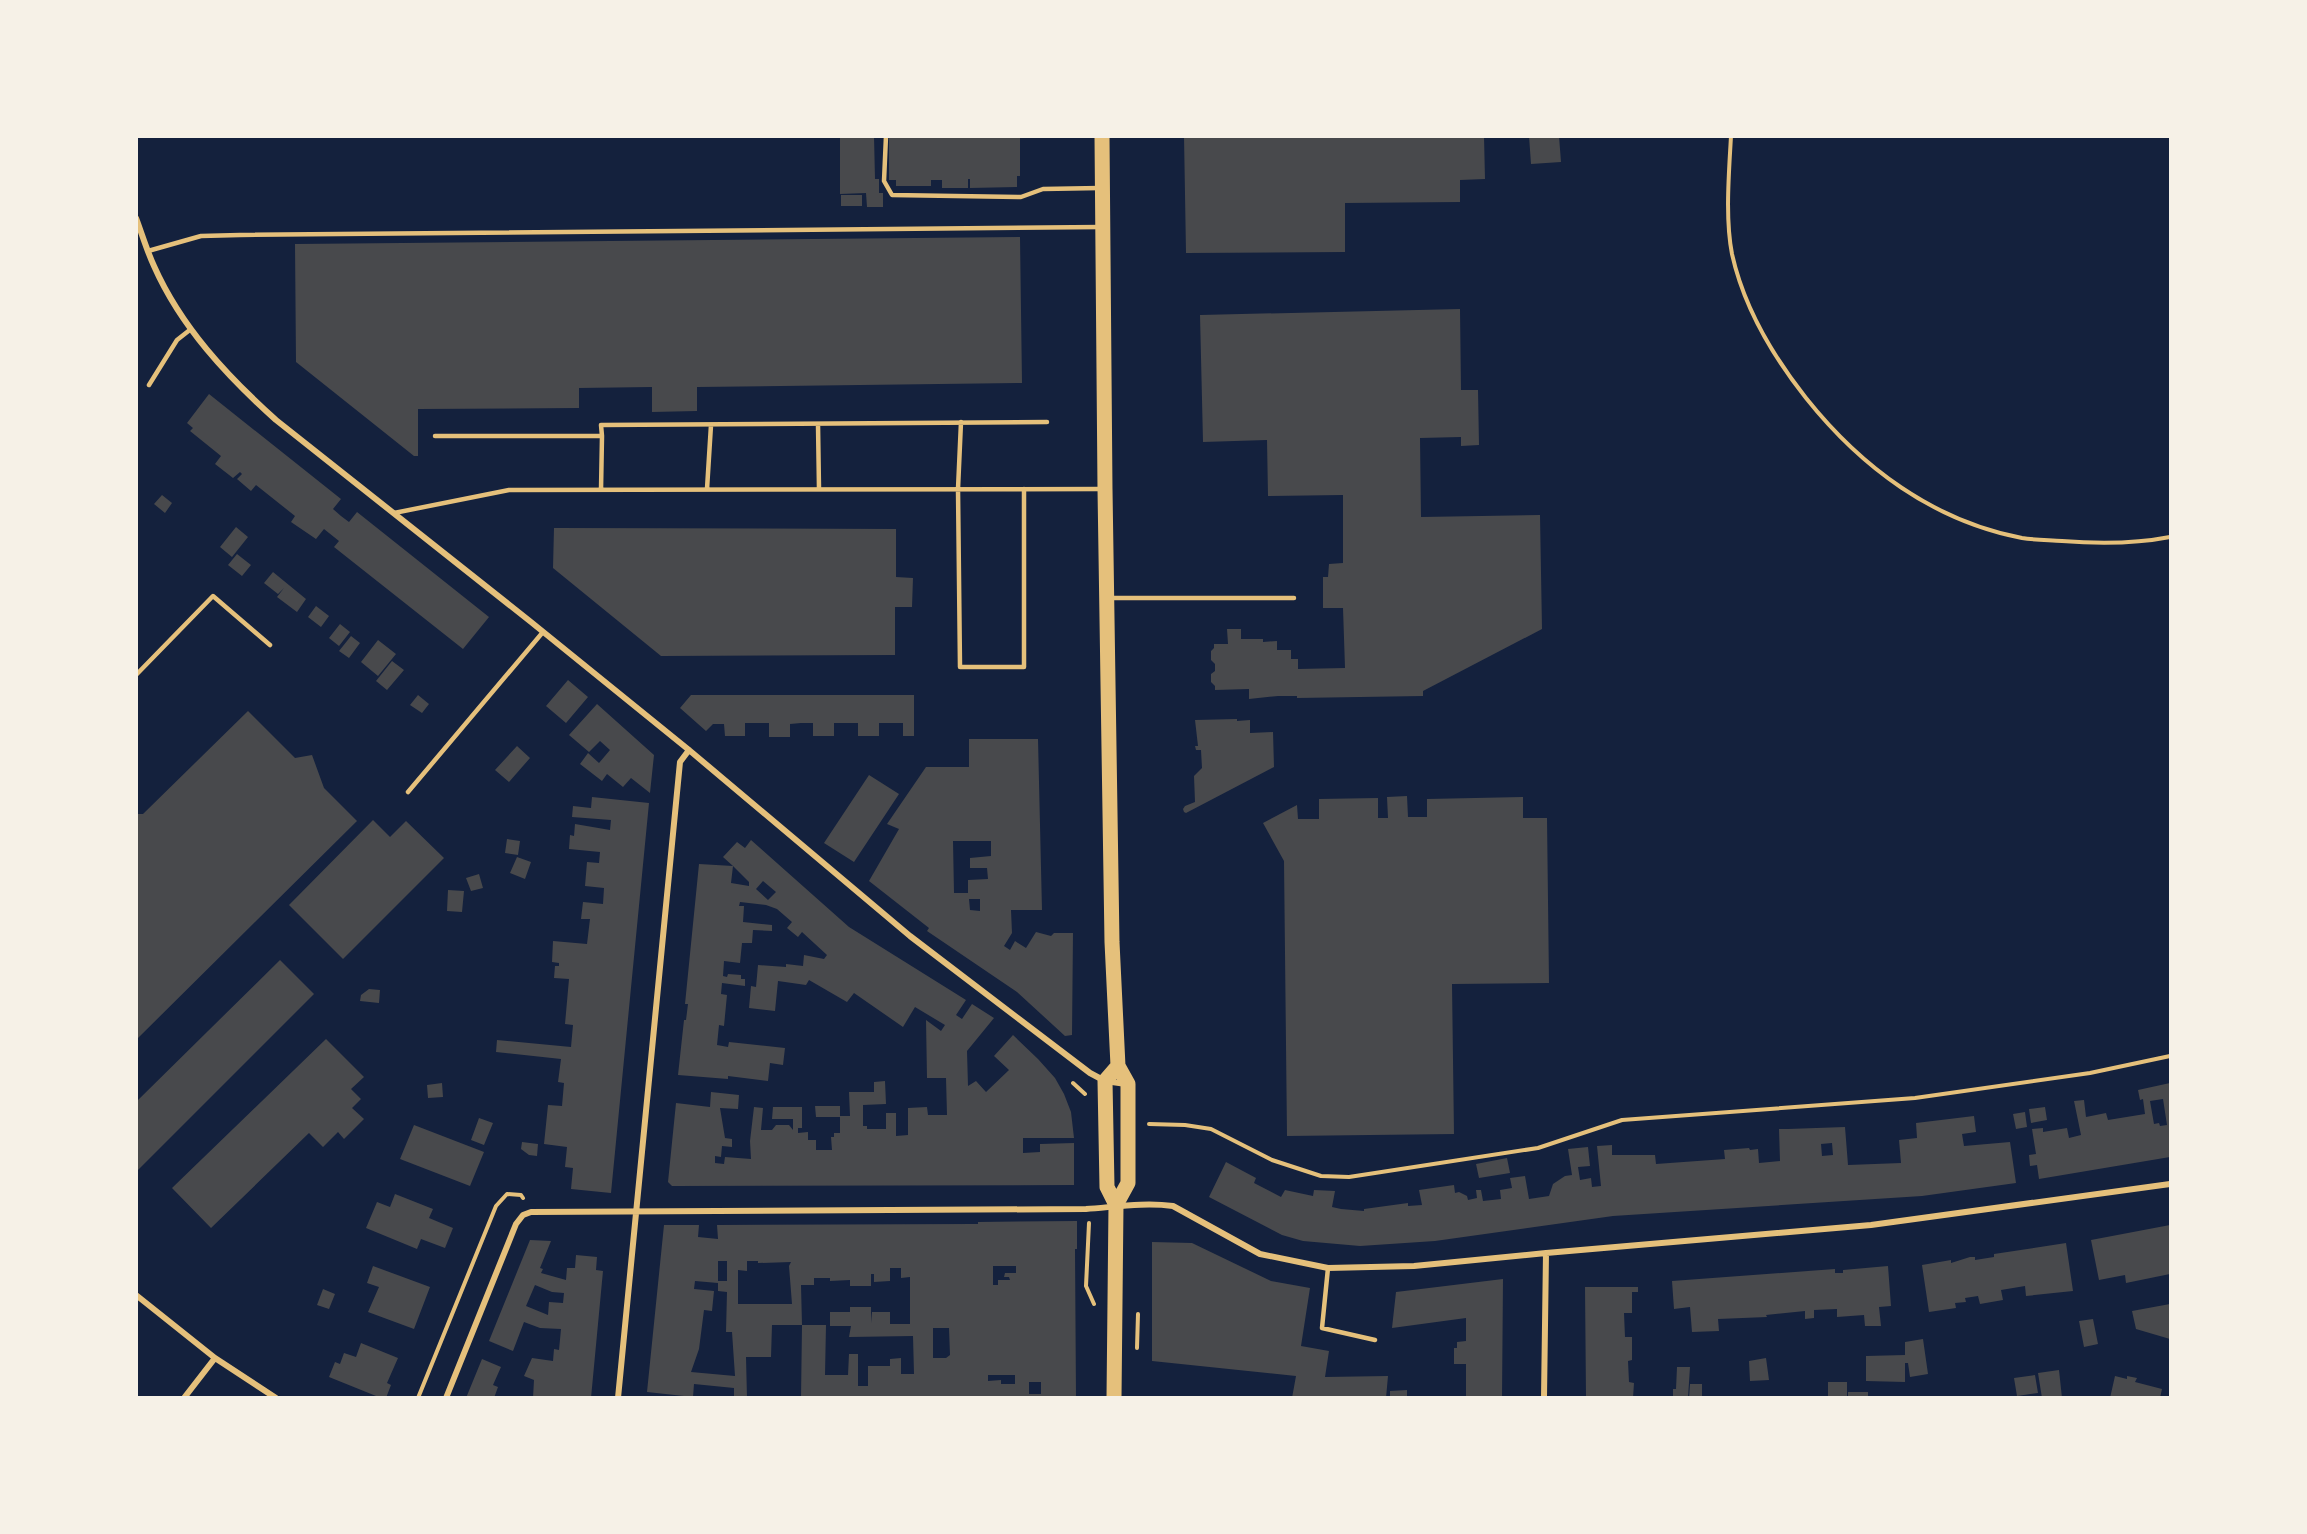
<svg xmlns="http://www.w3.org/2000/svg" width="2307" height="1534" font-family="'Archivo Narrow',sans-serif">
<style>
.building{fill:#48494c;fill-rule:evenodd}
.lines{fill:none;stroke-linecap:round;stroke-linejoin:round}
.path{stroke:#e5c07b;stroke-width:4}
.service{stroke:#e5c07b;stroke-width:4.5}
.minor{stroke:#e5c07b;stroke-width:6}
.primary{stroke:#e5c07b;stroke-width:15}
</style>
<rect width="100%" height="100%" fill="#14213d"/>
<path class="building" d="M840 136H874L875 179H879V193H883V207H867L866 193 840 194Z
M889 136H1020V176H1017V187L970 188V179H968V188H942V180H931V186H896V180H889Z
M1184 136H1484L1485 179 1460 180V202L1345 203V252L1186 253Z
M1529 136H1559L1561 162 1531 164Z
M841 195H862V206H841Z
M1020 237 1022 383 697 387V411L652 412V387L579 388V408L418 409V456H414L296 362 295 244Z
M1460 309 1461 390H1478L1479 445 1461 446V437L1420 438 1421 517 1540 515 1542 629 1423 691V696L1297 698V696H1278L1249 699V689L1215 690V686L1211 682V674L1215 671V664L1211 660V651L1214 648V644H1228L1227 629H1241V639H1263V642L1277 641V650H1291V659H1298V669L1345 668 1343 608H1323V577H1328L1329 564 1343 563V495L1268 496 1267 440 1203 442 1200 315Z
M209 394 341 499 333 509 341 516 349 522 357 512 489 617 463 649 334 547 339 541 324 529 316 539 291 522 295 516 256 485 251 491 237 479 242 474 240 472 233 478 215 464 221 456 190 431 193 428 187 423Z
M162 495 172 503 165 513 154 504Z
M236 527 248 537 232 557 220 547Z
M554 528 896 529V577L913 578 912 607H895V655L661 656 553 568Z
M237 554 251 565 242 576 228 565Z
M273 572 306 599 297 612 277 597 284 588 278 594 264 583Z
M316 606 329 616 321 627 308 617Z
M340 624 350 632 339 646 329 638Z
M351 636 360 643 349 658 339 651Z
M378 640 396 654 378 676 361 662Z
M392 661 404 670 387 690 376 681Z
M568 680 588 697 566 723 546 706Z
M418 695 429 704 422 713 410 705Z
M691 695H914V736H903V723H879V736H858V723H834V736H813V723H801L790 724V737H769V723H745V736H725L724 724H713L706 731 680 708Z
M597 704 654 755 650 793 631 778 623 787 607 774 602 781 580 764 588 753 599 763 610 750 600 741 589 752 569 735Z
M248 711 295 758 312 755 324 788 357 821 136 1040V814H143Z
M1237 719V721L1250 720V733L1273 732 1274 767 1186 813 1184 812 1183 809 1185 806 1195 802 1194 776 1202 768 1201 750H1196L1195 746H1198L1195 720Z
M969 739H1038L1042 910H1011L1012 933 1004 946 1010 950 1015 941 1026 948 1036 932 1051 936 1054 933H1073L1072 1035 1065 1036 1017 992 927 931 929 928 869 881 899 829 887 824 926 767H969ZM953 841H991V856L970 858V868H987L988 879 968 880V893H954ZM969 899H980V911L970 910Z
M517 746 530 758 509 782 495 770Z
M869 775 899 794 854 862 824 843Z
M1407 796 1408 817H1427V799L1523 797V818H1547L1549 983 1452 984 1454 1134 1287 1136 1284 861 1263 823 1297 805 1298 819H1319V799L1378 798V818H1388L1387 797Z
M592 797 649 803 611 1193 571 1189 573 1168 565 1167 567 1147 544 1144 548 1105 562 1106 564 1083 558 1082 561 1059 496 1052 497 1040 571 1047 573 1025 565 1024 569 979 554 978 555 966H559V963L552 962 553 941 587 944 590 919H581L583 902 603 904 604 888 585 886 587 862 599 863 600 852 569 849 570 835 574 836 575 824 610 830 611 820 572 817 573 806 591 808Z
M373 820 390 837 406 821 444 858 343 959 289 905Z
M507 839 520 841 518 855 505 853Z
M751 840 849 927 966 1000 956 1015 962 1019 972 1004 994 1018 967 1051 968 1086 976 1081 986 1092 1009 1070 994 1056 1013 1035 1038 1059 1055 1078 1064 1094 1071 1112 1074 1138H1023V1153L1040 1152V1144L1074 1143V1185L672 1186 668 1182 676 1103 710 1107 711 1092 739 1095 738 1109 720 1108 725 1138 732 1139V1147L722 1146 721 1157 715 1156V1163L724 1164 725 1157 751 1159 750 1141 754 1107 763 1108 761 1130H772L776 1125H789L793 1130V1119H772L773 1107H802V1128H798V1133L808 1132V1140H816V1150H832L831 1137H834V1133H840V1116H850L849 1092H874V1082L885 1081 886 1104 863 1105V1126H867V1129H886V1113H896V1136L908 1135V1108L927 1107 928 1115H947L946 1078H927L926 1020 941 1031 945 1025 915 1007 903 1027 854 993 847 1002 809 980 806 985 778 981 775 1011 749 1008 751 986 756 987 758 965 786 967V964L803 966 804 955 824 959 827 955 802 932 798 937 787 928 792 922 777 909 766 905 740 902 739 906H744L743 922 772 925V931L753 930 752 943H742L740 963 724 961 723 976 727 977 728 974 741 975V979H745V986L722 983 721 994 727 995 724 1026 719 1025 717 1045 728 1047 729 1042 785 1048 783 1065 770 1063 768 1081 728 1076V1079L678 1075 684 1020H686L688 1004H685L699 864 733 866 731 883 749 886V882L733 866 723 857 737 842 745 848ZM763 881 776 892 768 900 756 889Z
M517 857 531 862 525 879 510 873Z
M479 874 483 888 471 891 466 878Z
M448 890 464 891 462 912 447 911Z
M280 960 314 994 136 1172V1102Z
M369 989 380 990 379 1003 360 1001 361 995Z
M326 1039 364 1077 351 1089 361 1099 352 1108 364 1119 344 1139 338 1132 323 1147 309 1133 211 1228 172 1188Z
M442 1083 443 1097 428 1098 427 1085Z
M2170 1083V1157L2039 1179 2037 1165 2030 1166 2029 1155 2036 1154 2032 1129 2043 1128V1132L2067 1128 2069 1138 2081 1135 2074 1101 2084 1100 2086 1117 2106 1113 2108 1120 2145 1114 2143 1099 2140 1100 2138 1090ZM2163 1099 2167 1125 2160 1126 2159 1123 2154 1124 2150 1101Z
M815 1106H840V1117H816Z
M2045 1107 2047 1120 2031 1123 2029 1109Z
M2025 1112 2027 1127 2016 1129 2013 1114Z
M1974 1116 1976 1132 1962 1134 1964 1146 2010 1142 2016 1183 1922 1196 1613 1216 1435 1241 1360 1246 1303 1241 1282 1235 1209 1197 1226 1162 1256 1178 1254 1183 1281 1197 1285 1190 1313 1196 1314 1190 1335 1191 1332 1207 1341 1209 1364 1211V1209L1408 1203V1206L1422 1205 1419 1190 1454 1185 1455 1193 1459 1192 1467 1196 1468 1200 1477 1198 1476 1190H1481L1483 1201 1501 1199 1500 1190 1512 1188 1510 1178 1525 1176 1529 1199 1549 1196 1553 1184 1565 1176 1572 1175 1568 1149 1588 1147 1590 1166 1578 1167 1580 1180 1591 1178 1592 1187 1601 1186 1597 1146 1612 1145V1155H1655L1656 1164 1725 1159 1724 1150 1749 1148 1750 1150 1758 1149 1759 1163 1780 1161 1779 1129H1788L1845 1127 1848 1165 1901 1163 1899 1140 1917 1138 1916 1123ZM1832 1143 1833 1155 1822 1156 1821 1144Z
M479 1118 493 1123 484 1145 471 1140Z
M414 1125 484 1152 470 1186 400 1159Z
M522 1142 538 1144 537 1156 529 1155 521 1149Z
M1507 1158 1510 1173 1479 1178 1476 1164Z
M395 1194 433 1209 429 1218 453 1228 445 1248 421 1239 417 1249 366 1228 377 1202 390 1207Z
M1077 1221V1249H1075L1076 1398H801L802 1325H826L825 1375H848L849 1354H858V1386H868V1366H890V1359L901 1358V1374H914L913 1336 849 1337 851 1326H830V1312H850V1307H871V1323L872 1312H890V1324H910V1277L901 1278V1268H890V1281L874 1282V1274H871V1286H850V1280L830 1281V1278H814V1285H801L802 1325H772L771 1357H746L747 1398H734V1388L694 1384 693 1397 647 1392 664 1225H699L698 1237 718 1239 717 1225 975 1224H978V1222ZM718 1261H727V1281H718ZM747 1261H758V1263L791 1262 789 1266 792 1304H738V1270L747 1271ZM993 1266H1016V1273H1005L1004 1277H1009L1010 1280H998V1285H993ZM695 1281 718 1283V1291L727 1292 726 1332H732L735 1376 691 1372 699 1349 704 1310 712 1311 714 1291 694 1289ZM933 1328H949L950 1355 946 1358H933ZM988 1375H1015V1384H1001V1380L988 1381ZM1029 1382H1041V1394H1029Z
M2170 1225V1274L2126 1283 2125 1275 2099 1280 2091 1240Z
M530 1240 551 1241 540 1268 543 1269 541 1273 566 1280 567 1268H575L576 1255 597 1257 596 1270 603 1271 591 1398H533L534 1380 524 1376 532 1358 553 1361 554 1349 559 1350 561 1329 540 1328 524 1322 513 1351 489 1341ZM535 1285 552 1292 564 1293 563 1303 549 1302 548 1315 526 1306Z
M1152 1242 1192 1243 1271 1281 1310 1288 1301 1346 1329 1351 1325 1377 1388 1376 1386 1398H1292L1296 1376 1152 1361Z
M2066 1243 2073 1291 2026 1296 2025 1286 2001 1290 2003 1300 1980 1304 1978 1296 1965 1298 1966 1302 1955 1303 1956 1308 1929 1312 1922 1265 1951 1260V1263L1970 1257H1975V1260L1994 1257V1254Z
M373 1266 430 1287 414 1329 368 1312 379 1287 367 1283Z
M1888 1266 1891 1306 1879 1307 1881 1326H1865L1864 1315 1837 1317V1309L1814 1310V1318L1805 1319V1311L1766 1315 1767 1317 1718 1319 1719 1331 1692 1332 1690 1307 1674 1309 1672 1281 1835 1269V1273H1843V1270Z
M1503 1279 1502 1398H1466V1364H1454V1348H1457V1342L1466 1341V1318L1392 1328 1396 1292Z
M1585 1287H1638V1292H1632V1313H1624L1625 1337H1632V1360L1628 1361 1629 1382 1634 1383 1633 1398H1586Z
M323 1289 335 1294 329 1309 317 1305Z
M2170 1304V1339L2136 1329 2132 1311Z
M2093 1319 2098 1344 2084 1347 2079 1321Z
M1923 1339 1928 1374 1910 1377 1908 1363H1905V1382L1866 1381V1356L1905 1355V1342Z
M361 1343 398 1358 387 1383 391 1385 386 1398H381L329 1377 335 1362 340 1364 344 1353 356 1357Z
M1766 1358 1769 1380 1750 1381 1749 1361Z
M482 1359 501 1367 493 1385 498 1387 494 1398H466Z
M1677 1367H1690L1688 1398H1673V1389H1676Z
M2059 1370 2062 1398H2042L2038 1373Z
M2035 1375 2038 1393 2017 1396 2014 1378Z
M2115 1376 2127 1379V1376L2137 1378 2135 1382 2162 1389 2160 1398H2110Z
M1828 1382H1847V1398H1828Z
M1690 1384H1702V1398H1689Z
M1407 1390V1398H1390V1391Z
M1848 1392H1868V1398H1848Z"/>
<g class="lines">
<path class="path" d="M1731 136C1729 173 1725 218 1732 254 1744 308 1772 355 1806 398 1861 467 1933 521 2022 538 2035 540 2049 540 2062 541 2099 544 2134 544 2170 537
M1073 1083 1085 1094
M1149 1124 1185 1125 1211 1129 1272 1160 1321 1176 1349 1177 1538 1148 1622 1120 1915 1098 2090 1073 2170 1056
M1089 1223 1086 1286 1094 1304
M1137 1348 1138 1314
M418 1398 496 1206 507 1194 521 1195 523 1198"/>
<path class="service" d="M886 136 884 181 892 195 1021 197 1043 189 1100 188
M148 251 201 236 240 235 1101 227
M149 385 177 340 191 329
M961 422 958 489 960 667H1024V489
M818 424 819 489
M435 436H602L601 425 1047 422
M707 489 711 425
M601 490 602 436
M394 513 509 490 1102 489
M1109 598H1294
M136 675 213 596 270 645
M408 792 543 632
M1328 1268 1322 1328 1375 1340"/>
<path class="minor" d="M136 218C142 234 147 251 154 266 181 327 227 376 276 420L531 622 689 750 910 936 1090 1073 1105 1081 1126 1084
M136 1295 215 1358 276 1398
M184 1398 215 1358
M446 1398 516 1224 523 1215 531 1212 1086 1209C1115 1207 1144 1202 1173 1206L1260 1254 1328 1268 1414 1266 1546 1253 1871 1225 2170 1184
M618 1398 680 762 689 750
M1544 1398 1546 1253"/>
<path class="primary" d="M1102 136 1105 489 1112 942 1118 1066 1128 1084V1183L1116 1205
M1114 1398 1116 1205 1107 1187 1105 1081 1118 1066"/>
</g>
<rect width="2307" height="1534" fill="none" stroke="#f6f1e7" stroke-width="276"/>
</svg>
